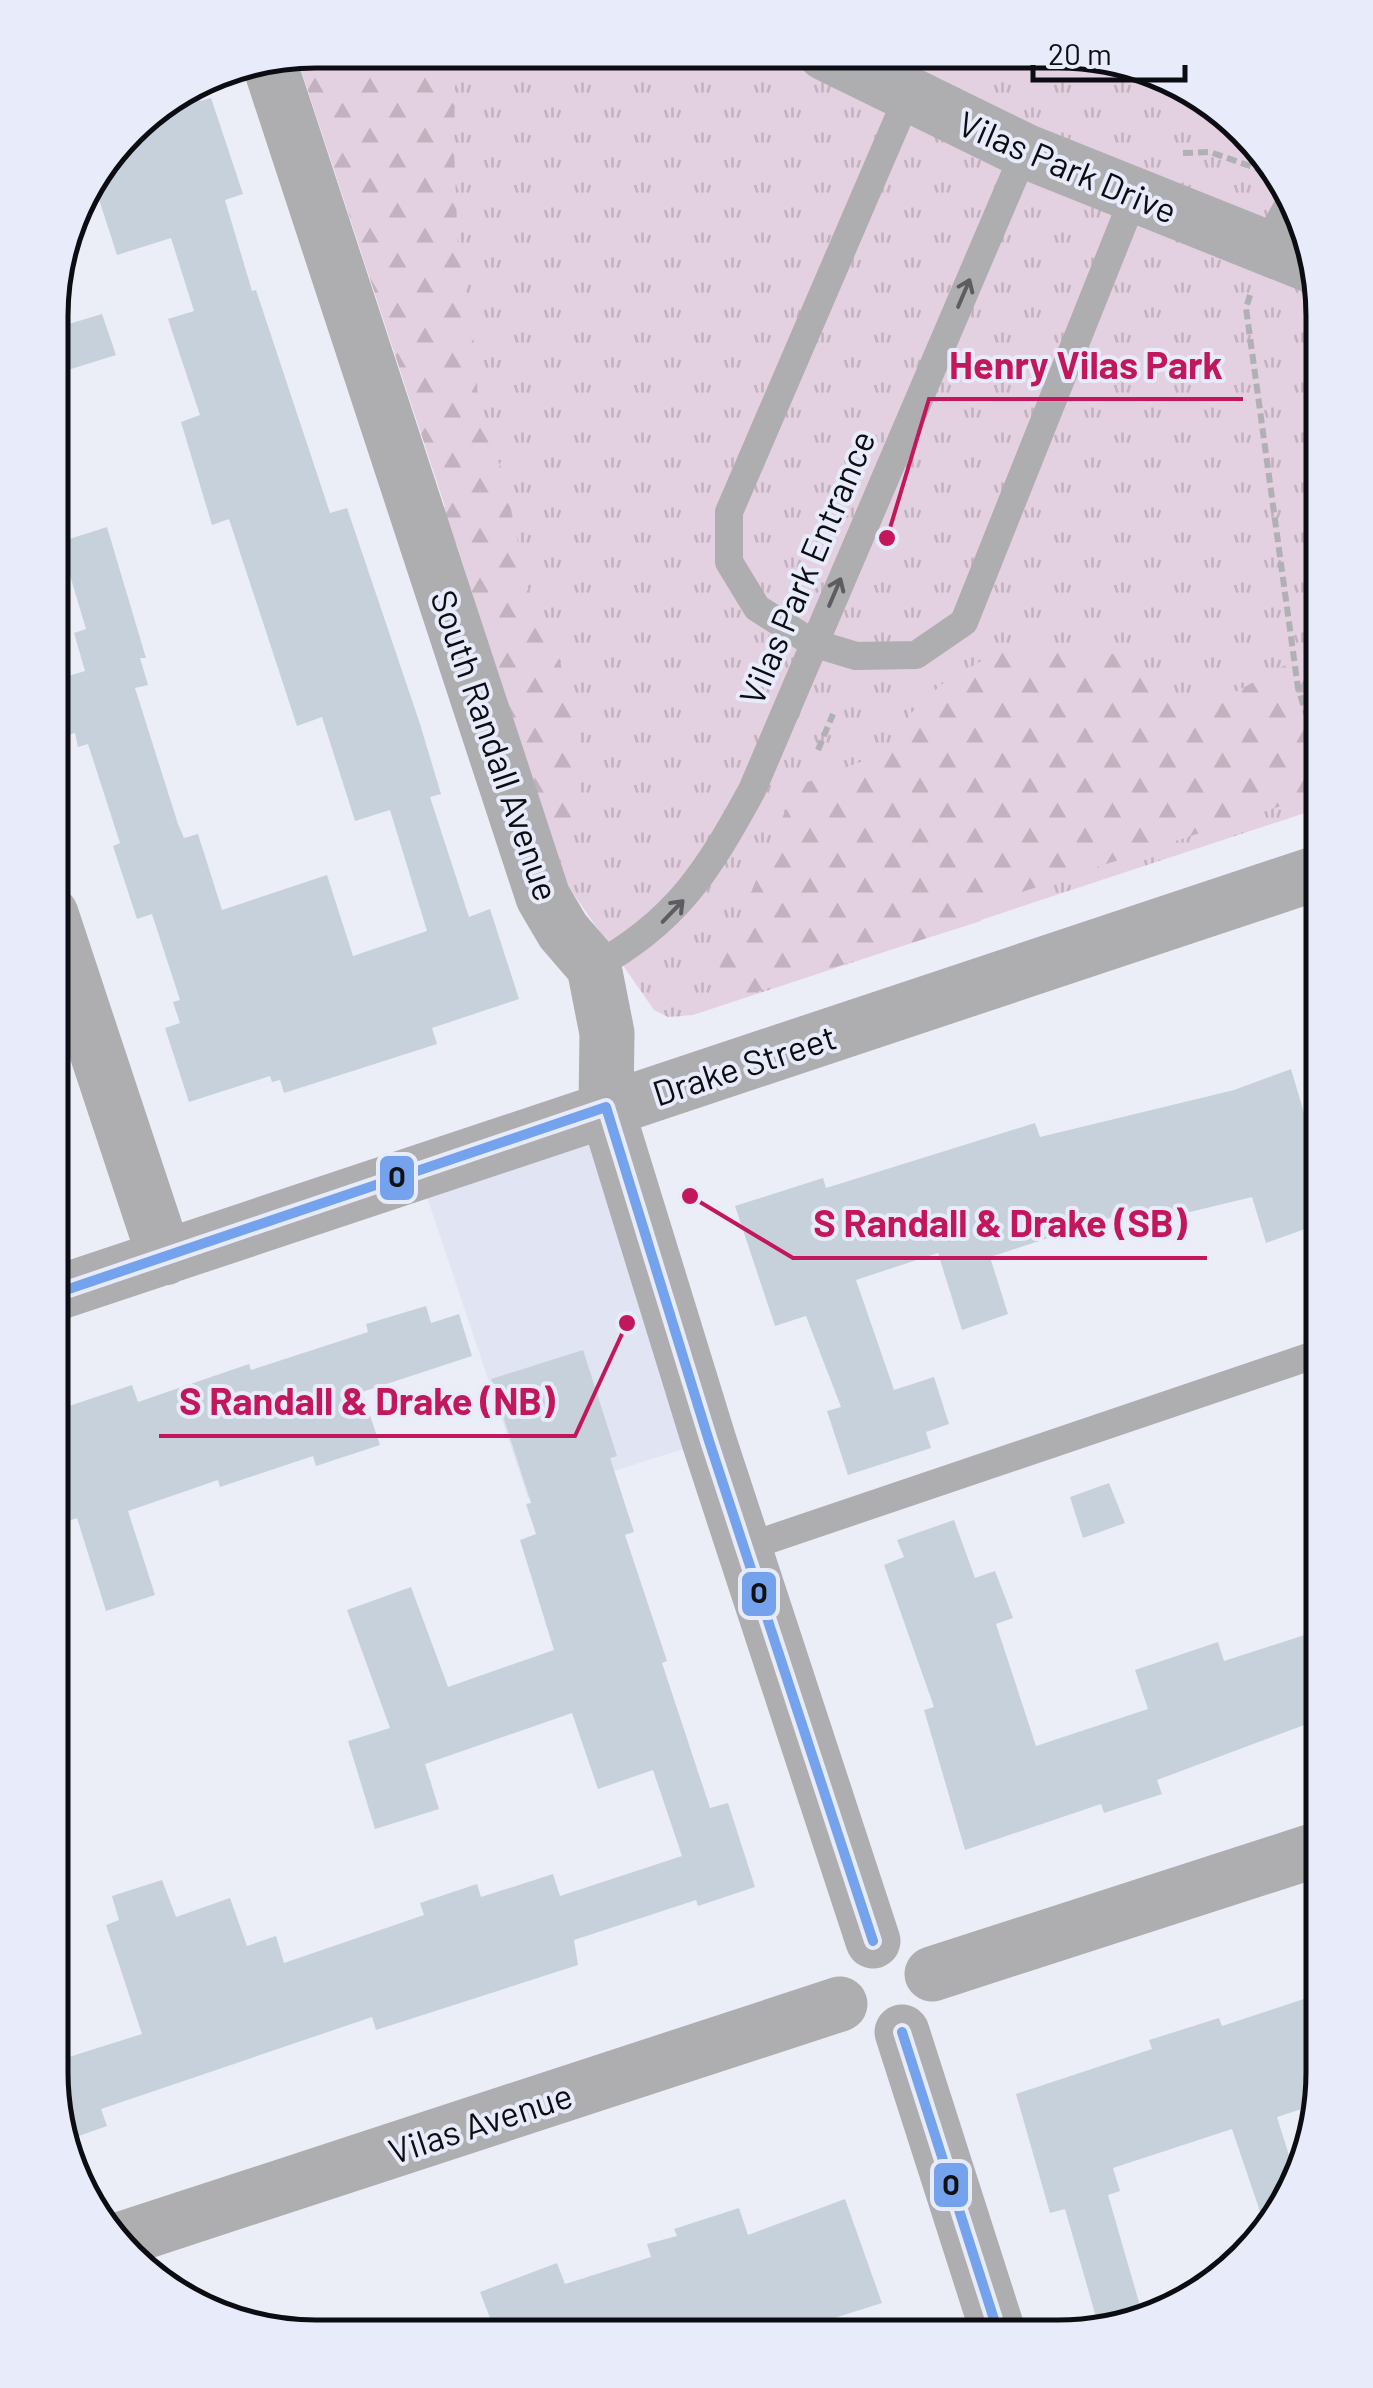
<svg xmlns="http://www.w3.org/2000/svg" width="1373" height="2388" font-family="Barlow,sans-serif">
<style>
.built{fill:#e0e4f3}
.grass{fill:url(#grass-tufts)}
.forest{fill:url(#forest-firs)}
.building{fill:#c7d1db}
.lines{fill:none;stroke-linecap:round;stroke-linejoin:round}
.path{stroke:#b0b1b4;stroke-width:6;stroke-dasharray:10 5;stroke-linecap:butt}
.lane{stroke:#aeadb0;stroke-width:28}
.street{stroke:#aeadb0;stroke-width:55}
.bus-1-casing{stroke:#e7ebfa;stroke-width:18}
.bus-1{stroke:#74a2ec;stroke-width:10}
.oneway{stroke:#5d5d61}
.labels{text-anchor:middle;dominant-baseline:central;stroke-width:8;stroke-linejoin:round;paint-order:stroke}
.street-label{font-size:35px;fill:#0c0d12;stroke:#e7ebfa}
.rim{fill:none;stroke:#0c0d12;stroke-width:5}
.leader{fill:none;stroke:#c2185b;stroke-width:4}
.callout-dot{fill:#c2185b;stroke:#e7ebfa;stroke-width:4}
.callout-label{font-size:38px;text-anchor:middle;font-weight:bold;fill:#c2185b;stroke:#e7ebfa;stroke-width:8;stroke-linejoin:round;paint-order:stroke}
.line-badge{stroke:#e7ebfa;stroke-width:4}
.pale-badge-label{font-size:28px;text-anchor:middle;font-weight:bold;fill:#111}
</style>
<defs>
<pattern id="grass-tufts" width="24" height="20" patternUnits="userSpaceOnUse" patternTransform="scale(2.5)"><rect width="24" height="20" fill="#e3d0e0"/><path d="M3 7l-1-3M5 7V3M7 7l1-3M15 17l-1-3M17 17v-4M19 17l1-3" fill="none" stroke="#c2b1bf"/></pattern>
<pattern id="forest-firs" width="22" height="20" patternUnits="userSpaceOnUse" patternTransform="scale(2.5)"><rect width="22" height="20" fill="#e3d0e0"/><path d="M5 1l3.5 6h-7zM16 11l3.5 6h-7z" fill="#c2b1bf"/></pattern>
</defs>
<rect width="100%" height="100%" fill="#ebeef6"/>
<path class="built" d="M606 1107 709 1441 528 1498 418 1170Z"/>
<path class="grass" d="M315 50 1109 55 1232 115 1309 229 1323 315V807L693 1015 668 1017 654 1010 566 883 457 545 441 520 445 506 296 54Z"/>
<path class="forest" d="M315 50 475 51 455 86 454 148 458 249 476 355 478 406 482 427 503 471 527 586 555 641 584 758 579 798 567 830 552 840 457 545 441 520 445 506 296 54Z
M1323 645V792L989 903 980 913 981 921 677 1017 707 997 792 795 805 783 892 750 910 714 942 684 1000 650 1114 654 1184 702 1224 698Z"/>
<path class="building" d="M194 83 200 101 211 98 243 194 225 200 252 291 256 290 330 513 347 508 420 724 441 794 430 797 469 917 490 909 519 999 432 1028 437 1044 337 1076 284 1093 280 1080 272 1082 270 1076 189 1102 165 1028 180 1023 173 1002 180 1000 152 914 137 919 113 846 120 843 88 744 78 747 75 733 62 737 52 701V681L85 671 74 633 86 629 60 542 107 527 146 658H140L148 685 135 688 178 824 184 838 198 834 222 910 327 875 353 956 427 931 390 810 355 821 322 717 297 726 229 519 212 525 181 422 200 415 168 319 194 311 171 238 117 255 92 178 140 116Z
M102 314 116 355 52 375V329Z
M1291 1069 1323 1177V1193L1313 1197 1319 1224 1266 1243 1252 1197 1132 1226 1129 1212 990 1257 1008 1314 962 1330 938 1253 856 1280 894 1390 934 1377 949 1424 926 1432 931 1448 848 1475 827 1411 841 1407 806 1316 775 1326 735 1206 823 1178 826 1188 1035 1123 1040 1137 1234 1090Z
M426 1306 431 1323 459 1314 472 1356 362 1392 380 1445 316 1466 313 1456 220 1487 218 1480 128 1511 155 1595 106 1611 77 1518 51 1527V1412L132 1385 138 1402 249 1364 251 1370 368 1332 366 1324Z
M583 1350 617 1456 610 1458 634 1532 625 1535 667 1661 662 1663 710 1808 728 1803 755 1887 698 1906 696 1900 574 1940 578 1965 376 2030 372 2017 101 2109 107 2126 62 2142 50 2063 142 2034 106 1925 119 1920 112 1896 162 1880 176 1917 230 1898 247 1946 276 1936 284 1963 424 1915 420 1903 477 1884 481 1897 553 1874 560 1896 682 1856 653 1770 598 1789 572 1713 425 1764 439 1809 375 1829 348 1741 390 1728 347 1610 411 1587 448 1687 554 1650 520 1540 536 1534 526 1504 531 1503 491 1379Z
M1109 1483 1125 1523 1083 1538 1070 1497Z
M954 1520 975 1578 995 1571 1013 1618 996 1624 1036 1746 1148 1709 1135 1670 1218 1642 1224 1661 1323 1629V1718L1157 1780 1162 1794 1104 1813 1101 1804 965 1850 924 1710 934 1707 884 1565 904 1557 897 1540Z
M1322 1993V2091L1317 2104 1277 2117 1293 2168 1268 2235 1232 2129 1113 2168 1120 2191 1108 2195 1145 2323 1100 2331 1065 2209 1050 2213 1016 2094 1152 2049 1149 2040 1219 2018 1222 2026Z
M845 2199 882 2303 774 2337 497 2336 480 2292 557 2263 565 2284 651 2257 647 2244 677 2236 674 2229 739 2208 748 2235Z"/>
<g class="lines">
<path class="path" d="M1183 153 1210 152 1267 172
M1250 295 1246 308 1298 688 1323 766
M818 750 833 714"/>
<path class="lane" d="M908 96 729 512V562L757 608 813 643 856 656 916 655 964 622 1135 194
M1264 249 1290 202
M594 967C676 922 708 871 752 790L1025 151
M744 1548 1323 1352"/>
<path class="street" d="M825 53 1025 151 1315 267
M268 59 543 897 563 931 594 967 607 1033 606 1107 709 1441 873 1941
M51 914 165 1258
M51 1295 1323 871
M932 1974 1322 1848
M902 2032 1000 2338
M119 2240 840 2004"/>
<defs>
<path id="bus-1" d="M51 1295 606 1107 709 1441 873 1941
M902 2032 1000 2338"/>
</defs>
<use href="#bus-1" class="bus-1-casing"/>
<use href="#bus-1" class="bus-1"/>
</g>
<defs><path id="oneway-shaft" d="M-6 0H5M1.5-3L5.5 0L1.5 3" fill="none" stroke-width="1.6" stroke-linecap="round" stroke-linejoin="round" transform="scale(2.5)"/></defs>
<g class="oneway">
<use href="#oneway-shaft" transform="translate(964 293) rotate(-67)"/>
<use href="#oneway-shaft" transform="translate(835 592) rotate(-67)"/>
<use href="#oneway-shaft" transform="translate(673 911) rotate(-46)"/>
</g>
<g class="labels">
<g class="street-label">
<text transform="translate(1068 166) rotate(23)">Vilas Park Drive</text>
<text transform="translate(806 567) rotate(-67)">Vilas Park Entrance</text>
<text transform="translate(496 745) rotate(71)">South Randall Avenue</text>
<text transform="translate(744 1064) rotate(-18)">Drake Street</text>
<text transform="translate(480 2122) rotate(-18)">Vilas Avenue</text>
</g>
</g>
<path d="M0 0H1373V2388H0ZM316 68H1058A248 248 0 0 1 1306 316V2072A248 248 0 0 1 1058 2320H316A248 248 0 0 1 68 2072V316A248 248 0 0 1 316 68Z" fill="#e7ebfa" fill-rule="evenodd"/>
<path class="rim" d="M316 68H1058A248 248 0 0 1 1306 316V2072A248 248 0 0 1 1058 2320H316A248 248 0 0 1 68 2072V316A248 248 0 0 1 316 68Z"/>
<path class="leader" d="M887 538L929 399H1243M690 1196L793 1258H1207M627 1323L575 1436H159"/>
<g class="callout-dot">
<circle cx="887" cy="538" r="10"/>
<circle cx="690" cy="1196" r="10"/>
<circle cx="627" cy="1323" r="10"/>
</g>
<g class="callout-label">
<text x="1086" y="379">Henry Vilas Park</text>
<text x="1000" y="1237">S Randall &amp; Drake (SB)</text>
<text x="367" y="1415">S Randall &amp; Drake (NB)</text>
</g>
<g class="line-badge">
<rect x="378" y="1154" width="38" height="48" rx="10" fill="#74a2ec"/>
<rect x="740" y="1570" width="38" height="48" rx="10" fill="#74a2ec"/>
<rect x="932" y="2161" width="38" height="48" rx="10" fill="#74a2ec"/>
</g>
<g class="pale-badge-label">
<text x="397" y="1187">O</text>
<text x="759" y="1603">O</text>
<text x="951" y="2195">O</text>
</g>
<path d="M1033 65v15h152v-15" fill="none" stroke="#0c0d12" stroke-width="5"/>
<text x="1048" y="65" font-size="30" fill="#0c0d12" stroke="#e7ebfa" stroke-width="8" paint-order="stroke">20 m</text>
</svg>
